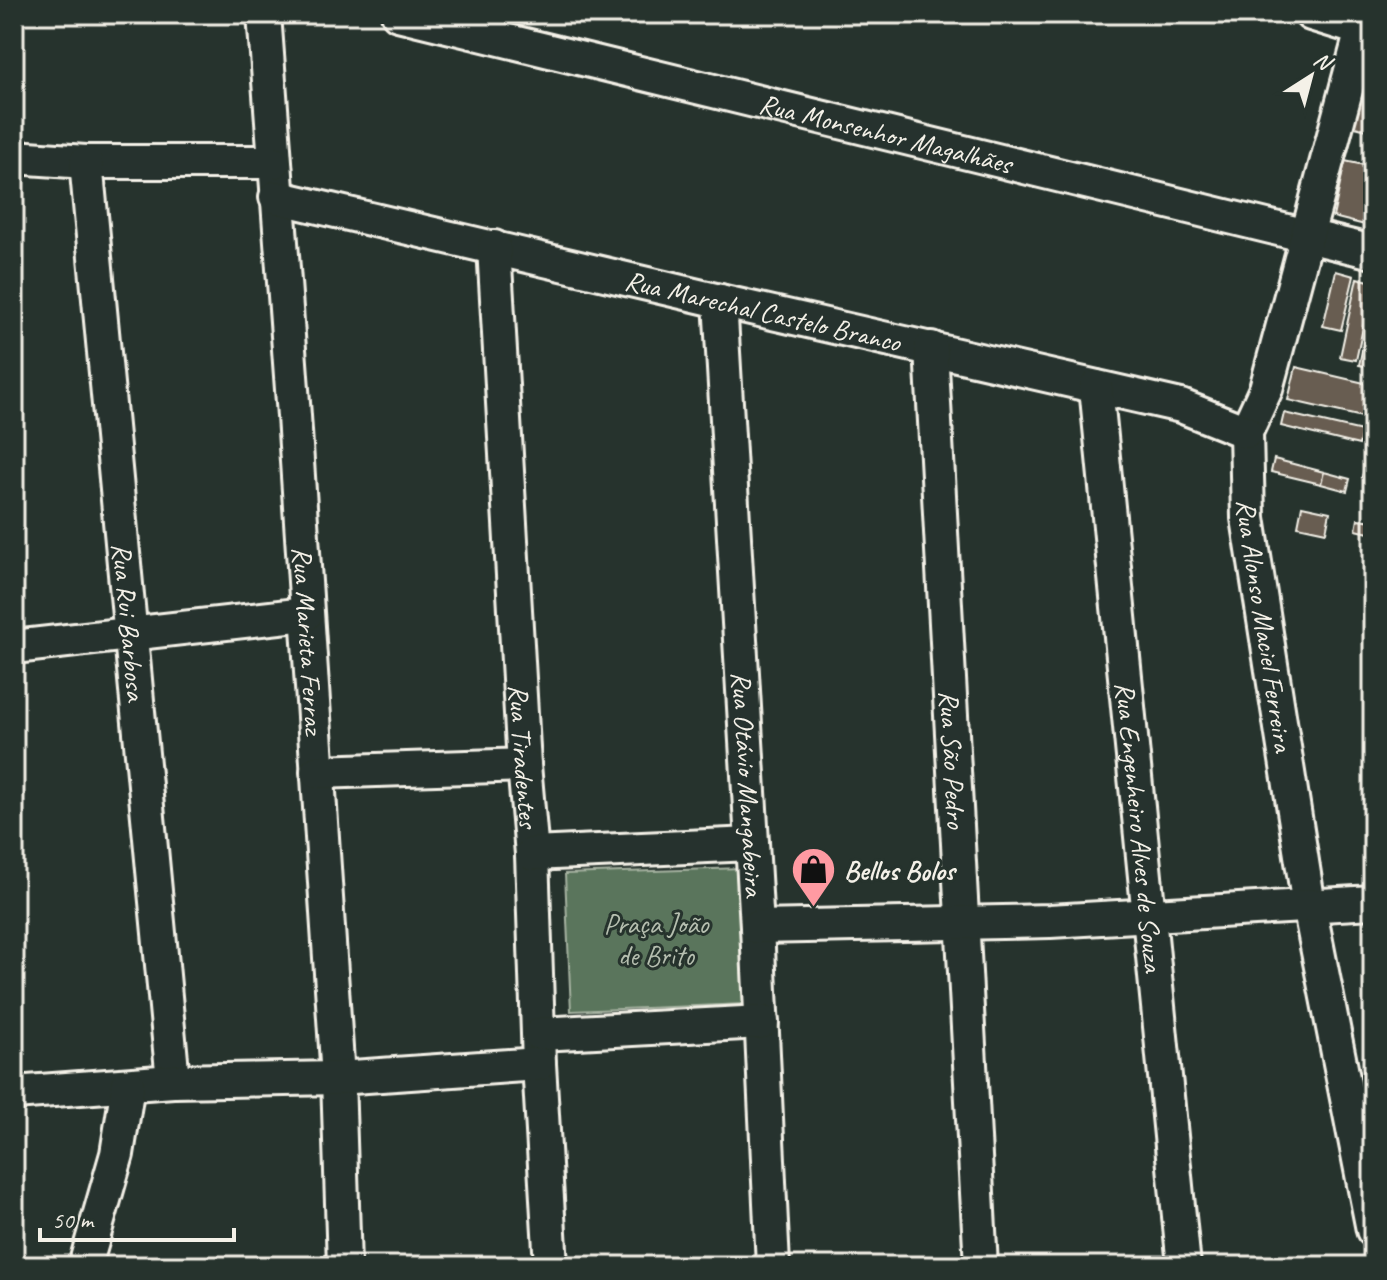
<svg xmlns="http://www.w3.org/2000/svg" width="1387" height="1280" font-family="Caveat,sans-serif">
<style>
.green{fill:#5a755b;stroke:#a7b3a2;stroke-width:2}
.building{fill:#675d51;stroke:#f4f1e8;stroke-width:2}
.lines{fill:none;stroke-linecap:round;stroke-linejoin:round}
.minor-casing{stroke:#f4f1e8;stroke-width:38}
.minor{stroke:#26332d;stroke-width:32}
.labels{text-anchor:middle;dominant-baseline:central;stroke-width:6;stroke-linejoin:round;paint-order:stroke}
.street-label{font-size:28px;fill:#f4f1e8;stroke:#26332d}
.poi-label{font-size:28px;font-weight:bold;fill:#f4f1e8;stroke:#26332d;text-anchor:start}
.park-label{font-size:28px;fill:#b6bfb0;stroke:#26332d}
</style>
<rect width="100%" height="100%" fill="#26332d"/>
<filter id="ink" filterUnits="userSpaceOnUse"><feTurbulence type="fractalNoise" baseFrequency=".0125" numOctaves="2"/><feDisplacementMap in="SourceGraphic" scale="16" xChannelSelector="R" yChannelSelector="G"/><feConvolveMatrix kernelMatrix="1 2 1 2 8 2 1 2 1" color-interpolation-filters="sRGB"/></filter>
<g filter="url(#ink)">
<path class="green" d="M741 868 746 1004 571 1011 565 874Z"/>
<path class="building" d="M1356 87 1373 91V105L1367 130 1347 125Z
M1345 161 1373 167V189L1365 225 1333 217Z
M1336 271 1354 276 1341 330 1323 326Z
M1357 278 1373 282 1356 360 1340 357Z
M1373 300V368L1359 365Z
M1296 367 1373 385 1371 419 1288 400Z
M1284 413 1362 431 1359 445 1281 426Z
M1274 459 1324 472 1321 484 1271 472Z
M1366 461 1373 463V480L1362 477Z
M1324 472 1350 479 1347 491 1321 484Z
M1302 506 1330 512 1326 532 1298 526Z
M1358 519 1373 521V534L1356 530Z"/>
<g class="lines">
<defs>
<g id="minor">
<path id="s1" d="M264 14 294 416 338 1078 344 1266"/>
<path id="s2" d="M398 14 1373 252"/>
<path d="M1311 14 1373 33"/>
<path id="s3" d="M1362 30 1266 389 1246 432 1248 518 1309 906 1373 1230"/>
<path d="M14 157 86 162H274"/>
<path id="s4" d="M86 162 173 1081"/>
<path id="s5" d="M276 197 720 301 1181 406 1246 432"/>
<path id="s6" d="M494 247 524 765 532 854 539 1064 551 1266"/>
<path id="s7" d="M720 301 757 927 773 1266"/>
<path id="s8" d="M931 348 981 1266"/>
<path id="s9" d="M1096 387 1184 1266"/>
<path d="M14 647 306 614"/>
<path d="M317 772 524 765"/>
<path d="M532 854 752 844"/>
<path d="M757 927 1050 921 1373 902"/>
<path d="M540 1034 762 1022"/>
<path d="M14 1093 173 1081 338 1078 539 1064"/>
<path d="M85 1266 117 1154 128 1085"/>
</g>
</defs>
<use href="#minor" class="minor-casing"/>
<use href="#minor" class="minor"/>
</g>
</g>
<defs>
<symbol id="shop-pin" viewBox="-11 -11 22 30"><path d="M0 17L-7.5 6A9.5 9.5 0 1 1 7.5 6Z" fill="#ff9aa2" stroke="#26332d"/><path d="M-5-2.5h2.3a2.7 3.5 0 0 1 5.4 0H5L5.5 6h-11ZM-1.5-2.5h3a1.5 2.3 0 0 0-3 0Z" fill="#111"/></symbol>
</defs>
<g fill-rule="evenodd">
<use href="#shop-pin" x="788" y="844" width="51" height="69"/>
</g>
<g class="labels">
<g class="street-label">
<text stroke="none"><textPath href="#s2" startOffset="502">Rua Monsenhor Magalhães</textPath></text>
<text stroke="none"><textPath href="#s5" startOffset="500">Rua Marechal Castelo Branco</textPath></text>
<text stroke="none"><textPath href="#s4" startOffset="462">Rua Rui Barbosa</textPath></text>
<text stroke="none"><textPath href="#s3" startOffset="614">Rua Alonso Maciel Ferreira</textPath></text>
<text stroke="none"><textPath href="#s1" startOffset="628">Rua Marieta Ferraz</textPath></text>
<text stroke="none"><textPath href="#s6" startOffset="510">Rua Tiradentes</textPath></text>
<text stroke="none"><textPath href="#s8" startOffset="412">Rua São Pedro</textPath></text>
<text stroke="none"><textPath href="#s7" startOffset="484">Rua Otávio Mangabeira</textPath></text>
<text stroke="none"><textPath href="#s9" startOffset="442">Rua Engenheiro Alves de Souza</textPath></text>
</g>
<g class="poi-label">
<text x="844" y="870">Bellos Bolos</text>
</g>
<g class="park-label">
<text x="656" y="923">Praça João<tspan x="656" dy="32">de Brito</tspan></text>
</g>
</g>
<rect width="1387" height="1280" fill="none" stroke="#26332d" stroke-width="48"/>
<rect x="24" y="24" width="1339" height="1232" fill="none" stroke="#f4f1e8" stroke-width="3" filter="url(#ink)"/>
<g transform="translate(1311 76) rotate(36)" stroke="#26332d" stroke-width="6" paint-order="stroke">
<path d="M0-6L14 30L0 20L-14 30Z" fill="#f4f1e8"/>
<text y="-12" font-size="22" font-weight="bold" text-anchor="middle" fill="#f4f1e8">N</text>
</g>
<path d="M40 1228v12h194v-12" fill="none" stroke="#f4f1e8" stroke-width="4"/>
<text x="52" y="1228" font-size="24" fill="#f4f1e8" stroke="#26332d" stroke-width="6" paint-order="stroke">50 m</text>
</svg>
